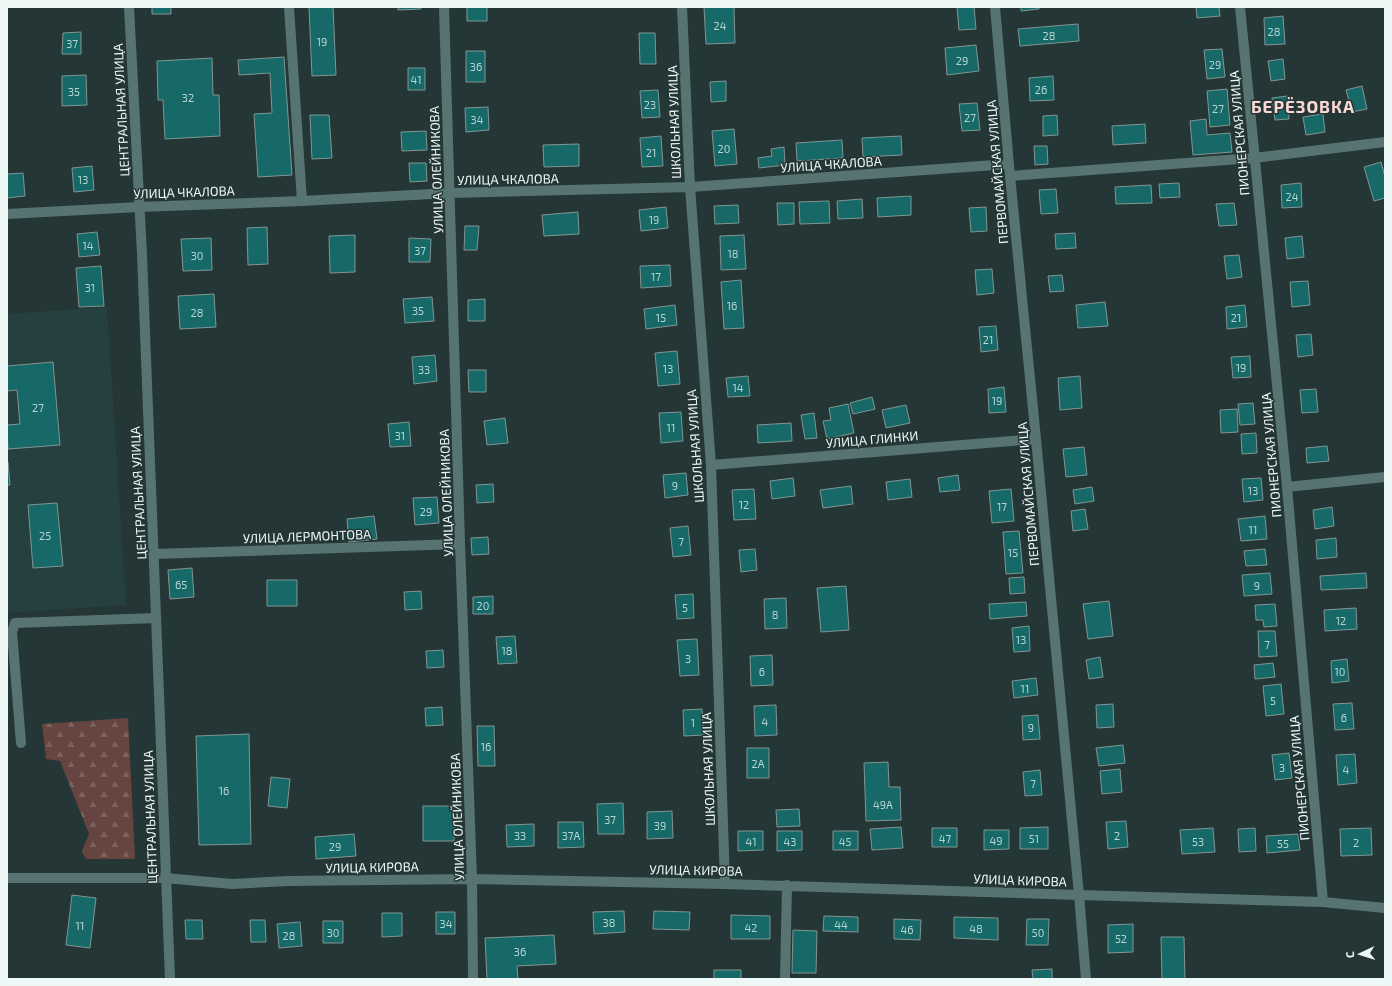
<svg xmlns="http://www.w3.org/2000/svg" width="1392" height="986" font-family="'Exo 2',sans-serif">
<style>
.built{fill:#25403f}
.forest{fill:url(#forest-firs)}
.building{fill:#166967;stroke:#819694}
.lines{fill:none;stroke-linecap:round;stroke-linejoin:round}
.minor{stroke:#577473;stroke-width:10}
.labels{text-anchor:middle;dominant-baseline:central;stroke-width:3;stroke-linejoin:round;paint-order:stroke}
.number-label{font-size:11px;fill:#b6d4d2}
.street-label{font-size:13px;fill:#ecf7f6;stroke:#243635}
.district-label{font-size:17px;font-weight:bold;letter-spacing:1px;fill:#fcd8d4;stroke:#243635}
</style>
<defs>
<pattern id="forest-firs" width="22" height="20" patternUnits="userSpaceOnUse"><rect width="22" height="20" fill="#664541"/><path d="M5 1l3.5 6h-7zM16 11l3.5 6h-7z" fill="#7c615d"/></pattern>
</defs>
<rect width="100%" height="100%" fill="#243635"/>
<path class="built" d="M107 307 126 605 7 613V314Z"/>
<path class="forest" d="M128 718 135 859H86L82 851 89 834 60 761 46 759 42 724Z"/>
<path class="building" d="M152 7H171V14H152Z
M309 7H333L336 75 312 76Z
M398 7H421V9L398 10Z
M467 7H487V21H467Z
M704 7H734L735 43 706 44Z
M957 7H974L976 29 959 30Z
M1021 7H1039V9L1021 11Z
M1196 7H1219L1220 16 1197 18Z
M1283 16 1285 44 1265 45 1264 18Z
M1078 24 1079 41 1020 46 1018 29Z
M81 32V54H62L63 33Z
M639 33H655L656 64H640Z
M976 45 979 71 947 75 945 48Z
M1222 49 1225 77 1207 79 1204 50Z
M466 51H485V82H466Z
M284 57 292 175 258 177 254 114 272 113 270 73 239 75 238 60Z
M212 58 213 95H219L220 136 165 139 163 100H158L157 61Z
M1283 59 1285 79 1271 81 1268 61Z
M408 68H425V90H408Z
M86 75 87 105 62 106V76Z
M1053 76 1054 100 1030 101 1029 78Z
M726 81V101L711 102 710 82Z
M1362 86 1367 109 1352 112 1346 90Z
M1227 89 1230 125 1210 127 1207 91Z
M658 90 660 117 642 118 640 91Z
M1287 96 1289 119 1275 120 1272 98Z
M977 103 980 130 962 131 959 104Z
M488 107 489 130 466 132 465 108Z
M1323 114 1325 132 1306 135 1303 117Z
M310 115H329L332 158 312 159Z
M1057 115 1058 135 1043 136V116Z
M1206 119 1207 135 1230 133 1232 152 1193 155 1190 121Z
M1145 124 1146 143 1113 145 1112 126Z
M734 129 737 164 715 166 712 131Z
M426 131 427 150 402 151 401 132Z
M661 136 663 166 642 167 640 138Z
M901 136 902 155 863 157 862 138Z
M842 140 843 158 797 161 796 143Z
M579 144V166L544 167 543 145Z
M1034 146H1047L1048 164 1035 165Z
M784 147 785 165 759 168 758 158 772 156 771 149Z
M1381 162 1385 177V198L1374 201 1364 167Z
M409 163H426L427 181 410 182Z
M92 166 94 190 74 192 72 168Z
M23 173 25 196 7 198V174Z
M1179 183 1180 197 1160 198 1159 184Z
M1301 183 1302 207 1282 208 1281 185Z
M1151 185 1152 203 1116 204 1115 187Z
M1056 189 1058 213 1041 214 1039 190Z
M911 196V215L878 217 877 198Z
M862 199 863 218 838 219 837 201Z
M829 201 830 223 800 224 799 202Z
M777 203H794V224L778 225Z
M1234 203 1237 225 1219 226 1216 204Z
M738 205 739 223 715 224 714 206Z
M666 207 668 228 641 231 639 210Z
M986 207 987 231 971 232 969 208Z
M578 212 579 234 544 236 542 215Z
M465 226H479L477 250H464Z
M267 227 268 264 248 265 247 228Z
M97 232 100 255 79 257 77 234Z
M1075 233 1076 248 1056 249 1055 234Z
M355 235V272L330 273 329 236Z
M744 235 746 269 721 270 720 236Z
M1302 236 1304 257 1287 259 1285 238Z
M211 238 212 270 183 271 181 239Z
M409 238 431 239 430 262H409Z
M1239 255 1242 277 1227 279 1224 256Z
M670 265 671 286 641 288 640 266Z
M101 266 104 306 79 307 76 268Z
M992 269 994 293 977 295 975 270Z
M1062 275 1064 291 1050 292 1048 276Z
M741 280 744 328 724 329 721 282Z
M1308 281 1310 305 1292 307 1290 282Z
M214 294 216 327 180 329 178 296Z
M432 297 434 321 405 323 403 299Z
M485 299V321H468V300Z
M1105 302 1108 326 1078 328 1076 305Z
M675 305 677 325 646 329 644 309Z
M1245 305 1247 327 1227 329 1226 307Z
M996 326 998 350 981 352 979 327Z
M1311 334 1313 355 1298 357 1296 335Z
M677 351 680 384 658 386 655 353Z
M435 355 437 381 414 384 412 357Z
M1250 356 1251 377 1233 378 1231 357Z
M53 362 60 445 8 449 7 425 20 424 17 390 7 391V366Z
M468 370H486V392H469Z
M748 376 750 396 728 397 726 378Z
M1080 376 1082 408 1060 410 1058 378Z
M1004 387 1006 412 989 413 988 389Z
M1316 389 1318 412 1302 413 1300 390Z
M872 397 875 409 853 414 850 403Z
M1253 403 1255 424 1240 425 1238 404Z
M848 404 854 433 827 439 823 421 831 420 829 408Z
M906 405 910 423 886 428 882 410Z
M1237 409 1238 432 1221 433 1220 410Z
M681 412 683 441 661 443 659 413Z
M814 413 817 438 805 439 801 415Z
M505 418 508 443 487 445 484 421Z
M409 422 411 446 390 447 388 424Z
M791 423 792 441 758 443 757 425Z
M1256 433 1257 453 1242 454 1241 434Z
M1327 446 1329 461 1307 463 1306 448Z
M1084 447 1087 475 1066 477 1063 449Z
M7 462H8L10 485H7Z
M686 473 688 495 665 498 663 475Z
M958 475 960 490 940 492 938 478Z
M793 478 795 496 772 499 770 481Z
M1261 478 1263 500 1244 502 1242 479Z
M910 479 912 497 888 500 886 482Z
M493 484 494 502 477 503 476 485Z
M851 486 853 504 823 508 820 490Z
M1092 487 1094 501 1075 504 1073 490Z
M754 489 756 519 734 520 732 490Z
M1011 489 1014 521 992 523 989 491Z
M437 497 439 523 415 525 413 498Z
M57 503 63 566 33 568 28 505Z
M1332 507 1334 526 1315 529 1313 510Z
M1085 509 1088 529 1073 531 1071 511Z
M374 516 377 539 349 542 347 519Z
M1265 516 1267 539 1241 541 1238 519Z
M688 526 691 555 673 557 670 528Z
M1019 531 1023 573 1006 574 1003 532Z
M488 537 489 554 472 555 471 538Z
M1336 538 1337 557 1317 559 1316 540Z
M755 549 757 570 741 572 739 550Z
M1265 549 1267 565 1246 566 1244 551Z
M192 568 194 597 170 599 168 570Z
M1270 573 1272 594 1244 596 1242 575Z
M1366 573 1367 588 1321 590 1320 576Z
M1024 577 1025 593 1010 594 1009 578Z
M267 580H297V606H267Z
M846 586 849 630 821 632 817 588Z
M421 591 422 609 405 610 404 592Z
M693 594 694 618 677 619 675 595Z
M493 596V614H473V597Z
M786 598 787 628 765 629 764 599Z
M1109 601 1113 636 1088 639 1083 604Z
M1026 602 1027 616 990 619 989 604Z
M1275 604 1277 626 1264 627 1263 620H1256L1255 605Z
M1356 608 1357 629 1325 631 1324 610Z
M1029 626 1030 651 1014 652 1012 628Z
M1258 631H1275L1277 656 1259 657Z
M515 636 517 663 498 664 496 637Z
M697 639 699 675 680 676 677 640Z
M443 650 444 667 427 668 426 651Z
M772 655 773 685 751 686 750 656Z
M1100 657 1103 677 1089 679 1086 660Z
M1347 659 1349 681 1332 683 1331 661Z
M1273 663 1275 677 1255 679 1254 665Z
M1036 678 1038 695 1014 698 1012 681Z
M1281 684 1284 714 1266 716 1263 686Z
M1352 703 1354 729 1335 730 1333 704Z
M1113 704 1114 727 1097 728 1096 705Z
M776 705 777 735 755 736 754 706Z
M442 707 443 725 426 726 425 708Z
M702 709 704 735 684 736 683 710Z
M1038 715 1040 739 1023 740 1022 716Z
M477 726H494L495 766H478Z
M249 734 251 844 199 845 196 736Z
M1123 745 1125 763 1099 766 1096 748Z
M747 748H769V778H747Z
M1289 753 1292 778 1275 780 1272 755Z
M1355 754 1357 783 1338 785 1336 755Z
M888 762 889 787H900L901 820 866 821 864 763Z
M1120 769 1122 792 1102 794 1100 771Z
M1040 770 1042 795 1025 796 1023 772Z
M271 777 290 779 287 808 268 806Z
M623 803 624 834H598L597 804Z
M423 806H454V841H423Z
M799 809 800 826 777 827 776 810Z
M672 811 673 838 647 839V812Z
M1126 821 1128 847 1108 849 1106 822Z
M558 822H583L584 847 558 848Z
M534 824V846L507 847 506 825Z
M901 827 903 848 872 850 870 829Z
M1048 827V849H1020V828Z
M932 828H957V847H932Z
M1213 828 1215 852 1182 854 1180 830Z
M1255 828 1256 851 1239 852 1238 829Z
M1371 828 1372 855 1341 856 1340 829Z
M984 830H1009V849L984 850Z
M738 831H763V850L738 851Z
M777 831H802V850L777 851Z
M833 831H858V850H833Z
M354 834 356 856 316 859 315 837Z
M1298 834 1300 850 1267 853 1266 836Z
M72 895 96 898 90 948 66 945Z
M624 911 625 932 594 934 593 912Z
M654 911 690 912 689 930 653 929Z
M436 912H455V934H436Z
M382 913H402V936L382 937Z
M731 915 770 916V939H731Z
M824 916 858 917V932L823 931Z
M954 917 998 918V940L954 938Z
M894 919 921 920 920 940 894 939Z
M1027 919H1049L1048 945H1026Z
M185 920H202L203 939H186Z
M250 920H265L266 942H251Z
M323 921H343V943H323Z
M300 922 302 946 279 948 277 924Z
M1133 924V952L1108 953V925Z
M793 930 817 931 816 973H792Z
M554 935 556 964 517 966 518 979H487L485 938Z
M1161 937H1184L1185 979H1162Z
M1052 969V979H1033L1032 970Z
M714 970H741V979H714Z"/>
<g class="lines">
<path class="minor" d="M129 7 142 254 170 979
M289 7 302 201
M444 7 460 544 472 879 473 979
M682 7 690 187 711 465 725 884
M995 7 1010 176 1036 439 1079 895 1086 979
M1240 7 1287 487 1323 902
M1010 176 1254 158 1385 142
M7 214 139 207 302 201 450 193 690 187 1009 164
M711 465 1036 439
M1287 487 1385 477
M154 554 460 544
M21 743 12 632 15 623 156 618
M7 878H165L232 884 288 881 472 879 725 884 1079 895 1323 902 1385 908
M785 979 787 885"/>
</g>
<g class="labels">
<g class="number-label">
<text x="720" y="25">24</text>
<text x="1274" y="31">28</text>
<text x="1049" y="35">28</text>
<text x="322" y="41">19</text>
<text x="72" y="43">37</text>
<text x="962" y="60">29</text>
<text x="1215" y="64">29</text>
<text x="476" y="66">36</text>
<text x="416" y="79">41</text>
<text x="1041" y="89">26</text>
<text x="74" y="91">35</text>
<text x="188" y="97">32</text>
<text x="650" y="104">23</text>
<text x="1218" y="108">27</text>
<text x="970" y="117">27</text>
<text x="477" y="119">34</text>
<text x="724" y="148">20</text>
<text x="651" y="152">21</text>
<text x="83" y="179">13</text>
<text x="1292" y="196">24</text>
<text x="654" y="219">19</text>
<text x="88" y="245">14</text>
<text x="420" y="250">37</text>
<text x="733" y="253">18</text>
<text x="197" y="255">30</text>
<text x="656" y="276">17</text>
<text x="90" y="287">31</text>
<text x="732" y="305">16</text>
<text x="418" y="310">35</text>
<text x="197" y="312">28</text>
<text x="661" y="317">15</text>
<text x="1236" y="317">21</text>
<text x="988" y="339">21</text>
<text x="1241" y="367">19</text>
<text x="668" y="368">13</text>
<text x="424" y="369">33</text>
<text x="738" y="387">14</text>
<text x="997" y="400">19</text>
<text x="38" y="407">27</text>
<text x="671" y="427">11</text>
<text x="400" y="435">31</text>
<text x="675" y="485">9</text>
<text x="1253" y="490">13</text>
<text x="744" y="504">12</text>
<text x="1002" y="506">17</text>
<text x="426" y="511">29</text>
<text x="1253" y="529">11</text>
<text x="45" y="535">25</text>
<text x="681" y="541">7</text>
<text x="1013" y="552">15</text>
<text x="181" y="584">65</text>
<text x="1257" y="585">9</text>
<text x="483" y="605">20</text>
<text x="685" y="607">5</text>
<text x="775" y="614">8</text>
<text x="1341" y="620">12</text>
<text x="1021" y="639">13</text>
<text x="1267" y="644">7</text>
<text x="507" y="650">18</text>
<text x="688" y="658">3</text>
<text x="762" y="671">6</text>
<text x="1340" y="671">10</text>
<text x="1025" y="688">11</text>
<text x="1273" y="700">5</text>
<text x="1344" y="717">6</text>
<text x="765" y="721">4</text>
<text x="693" y="722">1</text>
<text x="1031" y="727">9</text>
<text x="486" y="746">16</text>
<text x="758" y="763">2А</text>
<text x="1282" y="767">3</text>
<text x="1346" y="769">4</text>
<text x="1033" y="783">7</text>
<text x="224" y="790">16</text>
<text x="883" y="804">49А</text>
<text x="610" y="819">37</text>
<text x="660" y="825">39</text>
<text x="520" y="835">33</text>
<text x="571" y="835">37А</text>
<text x="1117" y="835">2</text>
<text x="945" y="838">47</text>
<text x="1034" y="838">51</text>
<text x="996" y="840">49</text>
<text x="751" y="841">41</text>
<text x="790" y="841">43</text>
<text x="845" y="841">45</text>
<text x="1198" y="841">53</text>
<text x="1356" y="842">2</text>
<text x="1283" y="843">55</text>
<text x="335" y="846">29</text>
<text x="609" y="922">38</text>
<text x="446" y="923">34</text>
<text x="841" y="924">44</text>
<text x="80" y="925">11</text>
<text x="751" y="927">42</text>
<text x="976" y="928">48</text>
<text x="907" y="929">46</text>
<text x="333" y="932">30</text>
<text x="1038" y="932">50</text>
<text x="289" y="935">28</text>
<text x="1121" y="938">52</text>
<text x="520" y="951">36</text>
</g>
<g class="street-label">
<text transform="translate(121 110) rotate(-93)">ЦЕНТРАЛЬНАЯ УЛИЦА</text>
<text transform="translate(674 122) rotate(-92)">ШКОЛЬНАЯ УЛИЦА</text>
<text transform="translate(1239 133) rotate(-95)">ПИОНЕРСКАЯ УЛИЦА</text>
<text transform="translate(831 164) rotate(-4)">УЛИЦА ЧКАЛОВА</text>
<text transform="translate(436 170) rotate(-92)">УЛИЦА ОЛЕЙНИКОВА</text>
<text transform="translate(997 172) rotate(-95)">ПЕРВОМАЙСКАЯ УЛИЦА</text>
<text transform="translate(508 179) rotate(-1)">УЛИЦА ЧКАЛОВА</text>
<text transform="translate(184 192) rotate(-2)">УЛИЦА ЧКАЛОВА</text>
<text transform="translate(872 439) rotate(-5)">УЛИЦА ГЛИНКИ</text>
<text transform="translate(695 446) rotate(-94)">ШКОЛЬНАЯ УЛИЦА</text>
<text transform="translate(1271 455) rotate(-95)">ПИОНЕРСКАЯ УЛИЦА</text>
<text transform="translate(138 493) rotate(-93)">ЦЕНТРАЛЬНАЯ УЛИЦА</text>
<text transform="translate(446 493) rotate(-92)">УЛИЦА ОЛЕЙНИКОВА</text>
<text transform="translate(1028 494) rotate(-95)">ПЕРВОМАЙСКАЯ УЛИЦА</text>
<text transform="translate(307 536) rotate(-2)">УЛИЦА ЛЕРМОНТОВА</text>
<text transform="translate(708 769) rotate(-92)">ШКОЛЬНАЯ УЛИЦА</text>
<text transform="translate(1299 778) rotate(-95)">ПИОНЕРСКАЯ УЛИЦА</text>
<text transform="translate(150 817) rotate(-92)">ЦЕНТРАЛЬНАЯ УЛИЦА</text>
<text transform="translate(457 817) rotate(-92)">УЛИЦА ОЛЕЙНИКОВА</text>
<text transform="translate(372 867) rotate(-1)">УЛИЦА КИРОВА</text>
<text transform="translate(696 870) rotate(1)">УЛИЦА КИРОВА</text>
<text transform="translate(1020 880) rotate(2)">УЛИЦА КИРОВА</text>
</g>
<g class="district-label">
<text x="1303" y="106">БЕРЁЗОВКА</text>
</g>
</g>
<rect width="1392" height="986" fill="none" stroke="#ecf7f6" stroke-width="16"/>
<g transform="translate(1360 954) rotate(266)" stroke="#243635" stroke-width="3" paint-order="stroke">
<path d="M0-3L7 15L0 10L-7 15Z" fill="#ecf7f6"/>
<text y="-6" font-size="11" font-weight="bold" text-anchor="middle" fill="#ecf7f6">С</text>
</g>
</svg>
